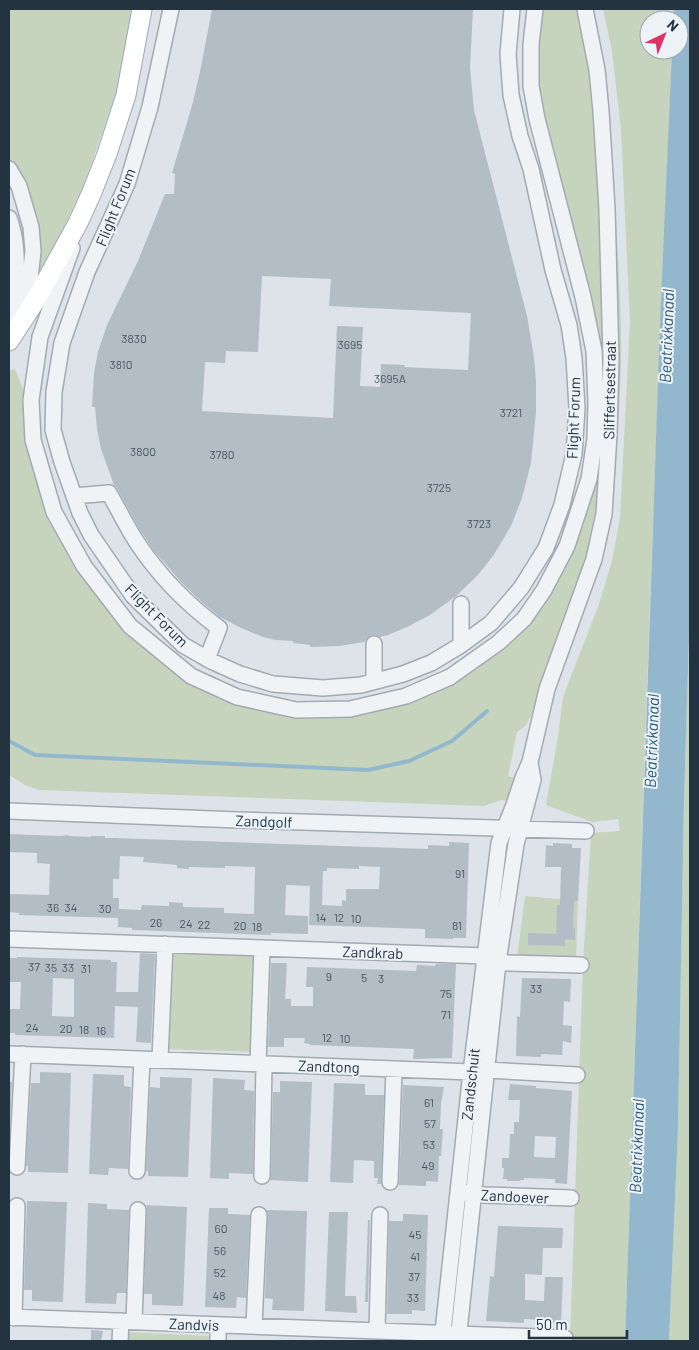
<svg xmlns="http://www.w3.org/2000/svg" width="699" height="1350" font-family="Barlow,sans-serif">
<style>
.green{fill:#c6d3bd}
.water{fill:#93b8cd}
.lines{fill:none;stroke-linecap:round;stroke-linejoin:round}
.stream{stroke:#93b8cd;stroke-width:4}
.building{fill:#b3bdc6;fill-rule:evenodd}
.minor-casing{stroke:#a2abb2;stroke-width:18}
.major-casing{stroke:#9ba9b5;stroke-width:21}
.minor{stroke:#f0f3f6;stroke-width:15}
.major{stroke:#fff;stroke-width:19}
.labels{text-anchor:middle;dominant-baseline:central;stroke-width:4;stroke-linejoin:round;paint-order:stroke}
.number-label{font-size:12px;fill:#485662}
.street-label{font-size:15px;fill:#243340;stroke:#ecf2f6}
.water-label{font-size:16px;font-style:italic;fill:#2a5979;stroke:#ecf2f6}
</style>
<rect width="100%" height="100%" fill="#dde3e8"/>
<path class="green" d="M9 9H135L124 70 83 188 33 290 9 331V324L16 314 36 251 9 163Z
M539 9H578L585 32 595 104 606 343 598 516 588 556 541 688 531 716 525 726 517 732 508 776 518 779 509 801 501 800 484 806 39 790 25 785 9 775V371L15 369 27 400 48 516 127 630 236 702 351 712 501 647 572 548 600 380 535 77Z
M591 9H594C610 78 612 149 616 219 618 266 622 313 621 360 621 382 619 405 618 428 616 468 614 508 606 548L604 546 615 426Z
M603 9H674L673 20H649V50H672L651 572 625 1341H570L583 964 591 833 620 831 618 819 592 822 546 805 558 736 563 697 599 604 612 561 620 518 630 322 621 130 612 51Z
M690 605V1341H669L678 1128 684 799Z
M525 896 578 901 576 960 517 958Z
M169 952 257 956 253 1052 166 1049Z
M123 1332 212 1336V1341H123Z"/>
<path class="water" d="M674 9H690V605L684 799 678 1128 669 1341H625L660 323 672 50H679V20H673Z"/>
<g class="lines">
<path class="stream" d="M9 741 35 755 368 770 409 761 452 741 487 711"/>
</g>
<path class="building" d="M212 9H473L470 68 474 110 527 316 534 357 536 381V412L531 463 522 498 511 526 493 556 477 576 456 596 430 615 409 626 388 635 380 637 374 635 370 636 364 642 339 646 310 647V645L293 643V641L276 640 263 637 241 628 220 617 203 603 182 583 154 551 138 527 117 488 114 485 101 449 97 429 95 407H92L94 373 98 352 107 325 138 261 165 194H174L175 174 172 173 193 102 201 67ZM262 276 331 279 329 306 471 313 468 370 404 367 405 365 381 364 380 387 360 386 363 327 337 326 333 418 202 411 205 362 225 363 226 351 258 352Z
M9 834 60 836 68 835 69 836 91 837V836H105V838H115L428 849V845L449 846V842L469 843 466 938H453V939L425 938V929L309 925 310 886 286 885 285 915 308 916V934L271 933V935L132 930V928L118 927V918L19 915V913L9 912V894L49 895 50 864 37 863V853L9 852ZM120 856 144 857 143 862 177 865V868L189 869V867L225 868V866L255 867 254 914 224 913V908L183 907V903L169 902V906L142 905 141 910 119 909V898H113V879H119ZM359 866 380 867 379 889H346V901L342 900V906L322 905 323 871H327V868L359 869Z
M553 843 572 844V848H581L578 901H574L573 928H575V940L565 939V946L528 945V933L556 934 557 905H560L561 867H545L546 845 553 846Z
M140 953 155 954 151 1043 136 1042 138 1007 115 1006 114 1038 15 1035V1033H9L10 1009H20L21 982H9V958H17V957L111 960V962H117L116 992H138ZM53 978 74 979V1017L52 1016Z
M271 963H287L285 999H291V1006H313V987H306L307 967 416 971 417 965 435 966 436 964H456L452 1058 413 1059 414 1049 310 1045V1044L304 1043 305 1038H284V1047H268Z
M522 978 571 979 570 1002 564 1001 563 1025 572 1026 571 1043 563 1041 562 1055 541 1054V1057L516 1056 517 1016 520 1017Z
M40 1072 71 1073 68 1173 28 1172V1166H26L31 1083H40Z
M93 1074 124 1075V1086L131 1087 128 1169 109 1168 108 1175 89 1174Z
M160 1077 192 1078 188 1177 148 1176V1171H146L150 1087 160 1088Z
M213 1078 245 1080 244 1090 254 1091 253 1174 229 1173V1179L210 1178Z
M280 1081 312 1082 308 1182 270 1180 271 1176 273 1092H280Z
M9 1082H12L9 1146Z
M334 1083 365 1084V1095H384L381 1184H377L378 1178H374V1161L354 1160 353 1183 330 1182Z
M510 1084 536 1086V1088L572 1091 567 1184 555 1183V1179L524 1178V1180H520V1181H507V1179H503L504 1168H502V1158H509L510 1134H514V1122H519L520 1100H508ZM535 1136 556 1137 555 1158 534 1157Z
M403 1085 444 1087 441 1103 440 1129H443L441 1156H439L438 1182 426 1181V1186L399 1185Z
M27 1201 67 1202 63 1302 32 1301V1290H24Z
M88 1203 107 1204V1209L129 1210 126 1293H117L116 1304 85 1303Z
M147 1205 187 1207 183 1306 152 1305V1294H144Z
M209 1208H228V1214L250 1215 246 1298 237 1297 236 1308 205 1307Z
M267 1210 307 1211 304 1311 272 1310 273 1299 265 1298 268 1215Z
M329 1212H348L345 1296H356L357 1313 325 1311Z
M403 1214 428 1215 425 1311 412 1310V1314H387L389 1221H403Z
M368 1220H370L368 1302H365Z
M498 1226 563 1228 562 1248H543L542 1275 525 1274V1300L544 1301 545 1277H563L561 1324 550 1323V1322H543V1320L524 1319V1323L486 1321 490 1276 494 1277Z
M91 1330 103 1331 101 1341H91Z"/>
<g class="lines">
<defs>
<path id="minor" d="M171 9 150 107 127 184 87 272 62 343 54 392 53 430 62 462 80 513 91 535 133 596 183 645 211 661 240 674 273 684 323 688 361 685 403 674 431 663 461 645 491 623 521 588 546 548 562 505 574 454 577 408 574 358 569 325 553 270 531 169 520 136 511 95 508 54 512 9
M9 169 19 186 31 227 33 251 30 278 16 306 9 316
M9 218C19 244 16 274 16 302
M72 248 40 337 31 400 33 440 54 512 84 566 130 626 191 676 237 697 296 710 350 709 406 696 450 677 498 643 524 619 544 590 567 546 589 479 595 439 596 402 594 351 583 297 537 119 531 86V44L535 9
M74 496 109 493C119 510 127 528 138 544 160 577 188 605 219 628L207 659
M461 604V645
M374 644V681
M9 811 238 820 586 831
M9 939 485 956 498 962 509 963 581 965
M9 1054 471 1072 487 1070 577 1075
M160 1059 165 944
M258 1063 262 948
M17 1167 23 1054
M137 1171 142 1059
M262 1176 264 1064
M390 1182 394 1069
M466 1193 485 1195 571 1198
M9 1317 565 1338
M14 1318 17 1206
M134 1322 138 1210
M254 1326 259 1215
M377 1330 380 1215
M120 1341 121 1321
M218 1341V1325
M442 1341 471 1072 499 843 514 805 523 778 530 762 547 689 594 559 604 514 609 434 611 358 607 209 601 111 597 70 585 9
M458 1341 498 962 516 844 533 780 530 763"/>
<path id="major" d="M9 341 35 301 78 223 92 192 107 154 126 95 142 9"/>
</defs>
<use href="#minor" class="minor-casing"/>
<use href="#major" class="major-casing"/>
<use href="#minor" class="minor"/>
<use href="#major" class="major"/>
</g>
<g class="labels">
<g class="number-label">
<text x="134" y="338">3830</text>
<text x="350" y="344">3695</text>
<text x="121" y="364">3810</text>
<text x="390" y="378">3695A</text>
<text x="511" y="412">3721</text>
<text x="143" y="451">3800</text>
<text x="222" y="454">3780</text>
<text x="439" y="487">3725</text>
<text x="479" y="523">3723</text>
<text x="460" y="873">91</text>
<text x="53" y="907">36</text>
<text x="71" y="907">34</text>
<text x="105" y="908">30</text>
<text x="321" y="917">14</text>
<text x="339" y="917">12</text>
<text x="356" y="918">10</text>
<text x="156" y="922">26</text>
<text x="186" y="923">24</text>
<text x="204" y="924">22</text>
<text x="240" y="925">20</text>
<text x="457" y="925">81</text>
<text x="257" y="926">18</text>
<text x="34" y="966">37</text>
<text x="51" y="967">35</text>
<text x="68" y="967">33</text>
<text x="86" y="968">31</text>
<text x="329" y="976">9</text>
<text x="364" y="977">5</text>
<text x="381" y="978">3</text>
<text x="536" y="988">33</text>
<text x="446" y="993">75</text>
<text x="446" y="1014">71</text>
<text x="32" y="1027">24</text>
<text x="66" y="1028">20</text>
<text x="84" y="1029">18</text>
<text x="101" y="1030">16</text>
<text x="327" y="1037">12</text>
<text x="345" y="1038">10</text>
<text x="429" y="1102">61</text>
<text x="430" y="1123">57</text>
<text x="429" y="1144">53</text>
<text x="428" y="1165">49</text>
<text x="221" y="1228">60</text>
<text x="415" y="1234">45</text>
<text x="220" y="1250">56</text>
<text x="415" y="1256">41</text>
<text x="220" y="1272">52</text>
<text x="414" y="1276">37</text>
<text x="219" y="1295">48</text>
<text x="413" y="1297">33</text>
</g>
<g class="street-label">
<text transform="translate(115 207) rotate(-68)">Flight Forum</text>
<text transform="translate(609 390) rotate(-89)">Sliffertsestraat</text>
<text transform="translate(573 418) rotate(-88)">Flight Forum</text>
<text transform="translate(157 615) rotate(45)">Flight Forum</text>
<text transform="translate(264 821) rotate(2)">Zandgolf</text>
<text transform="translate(373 952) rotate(2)">Zandkrab</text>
<text transform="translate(329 1066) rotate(2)">Zandtong</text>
<text transform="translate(470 1084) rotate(-84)">Zandschuit</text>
<text transform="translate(515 1196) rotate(3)">Zandoever</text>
<text transform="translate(194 1324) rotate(2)">Zandvis</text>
</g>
<g class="water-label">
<text transform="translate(666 336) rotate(-88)">Beatrixkanaal</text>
<text transform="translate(651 741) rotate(-88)">Beatrixkanaal</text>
<text transform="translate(636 1146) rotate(-88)">Beatrixkanaal</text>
</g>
</g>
<rect width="699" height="1350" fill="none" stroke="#243340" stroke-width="20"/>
<g transform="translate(664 35) rotate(43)"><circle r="24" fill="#ecf2f6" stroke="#9ca6ad"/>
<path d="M0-4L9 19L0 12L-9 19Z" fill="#dc3265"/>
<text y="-8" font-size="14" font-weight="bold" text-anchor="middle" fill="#243340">N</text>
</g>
<path d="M529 1330v8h98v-8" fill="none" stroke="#243340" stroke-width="2.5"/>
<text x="536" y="1330" font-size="15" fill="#243340" stroke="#ecf2f6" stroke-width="4" paint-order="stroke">50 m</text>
</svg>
